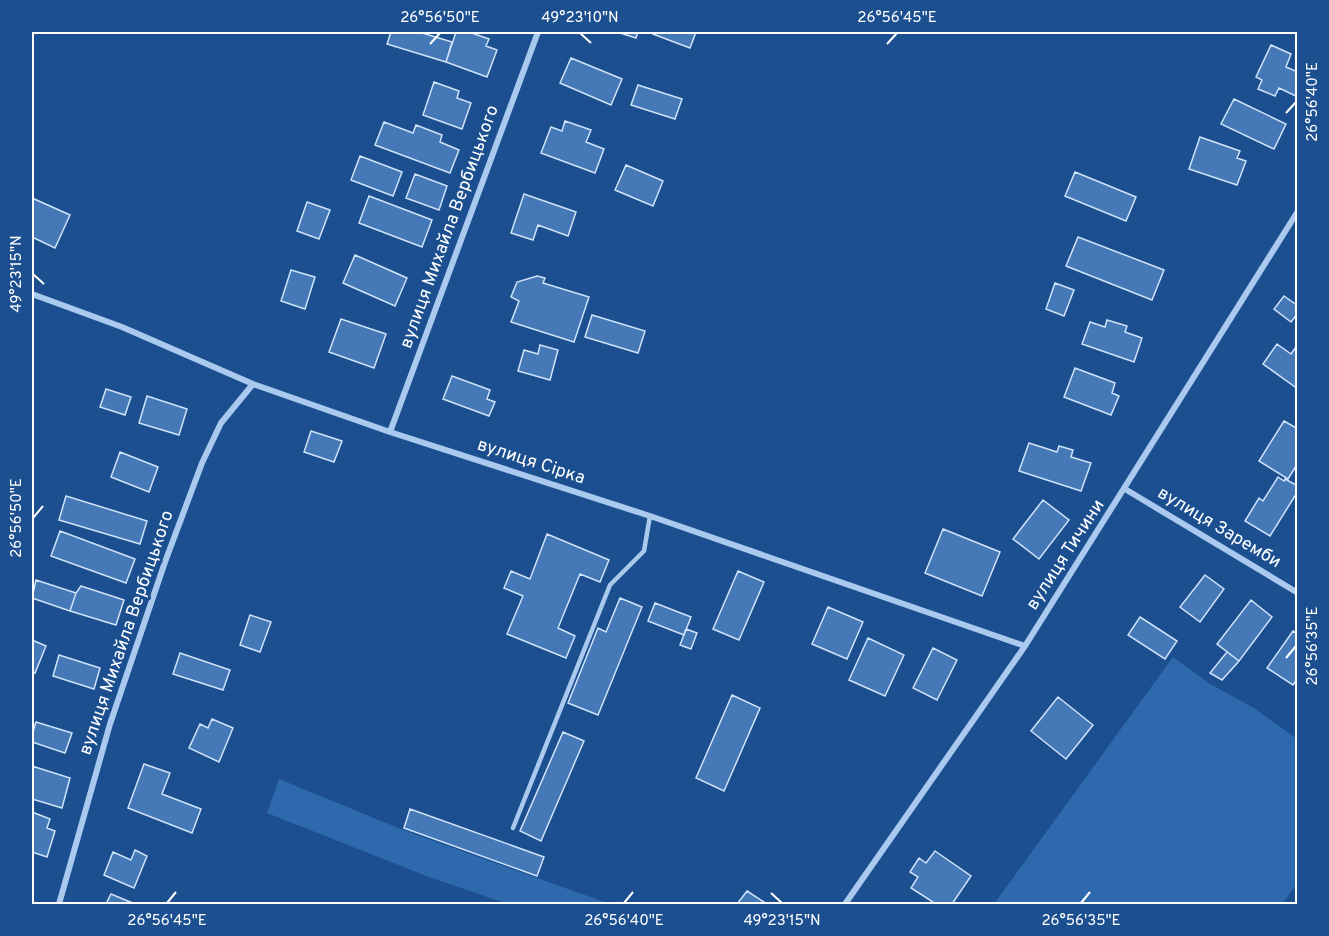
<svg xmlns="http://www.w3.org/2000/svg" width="1329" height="936" font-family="Overpass,sans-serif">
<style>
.green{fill:#2e69ad}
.building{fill:#4478b7;stroke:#cfe3fa;stroke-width:1.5}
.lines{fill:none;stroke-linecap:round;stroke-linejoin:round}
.lane{stroke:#a9c9ee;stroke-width:4.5}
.street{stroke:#a9c9ee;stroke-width:6}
.ticks{fill:none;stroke:#fff;stroke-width:2}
.labels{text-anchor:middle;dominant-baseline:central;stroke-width:6;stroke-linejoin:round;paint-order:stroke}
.street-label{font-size:18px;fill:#fff;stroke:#1b4f8f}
.neatline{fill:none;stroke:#fff;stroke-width:2}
.ticks-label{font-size:15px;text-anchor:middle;fill:#fff}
</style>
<rect width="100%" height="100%" fill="#1b4f8f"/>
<path class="green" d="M1173 657 1210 684 1254 708 1297 739V884L1282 904H994Z
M279 779 403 830 610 904H508L429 877 267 813Z"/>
<path class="building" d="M391 32H419L452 42 446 62 387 44Z
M456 32H469L489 39 486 46 497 50 487 77 446 62Z
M617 32H638L636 38Z
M654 32H696L690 48 653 34Z
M1271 45 1291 54 1286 67 1298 72V97L1279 88 1275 96 1258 89 1262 80 1256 77Z
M571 58 622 79 611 105 560 83Z
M434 82 459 91 457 98 471 103 462 129 423 115Z
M638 85 682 99 675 119 631 105Z
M1234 99 1286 124 1274 149 1221 124Z
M565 121 591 130 586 142 604 149 595 173 541 153 551 127 562 131Z
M384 122 413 133 416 125 442 135 440 142 459 150 450 173 375 145Z
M1200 137 1240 151 1237 158 1246 161 1237 185 1189 169Z
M360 156 402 172 393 196 351 180Z
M626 165 663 181 653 206 615 190Z
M1075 172 1136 197 1126 221 1065 196Z
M415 174 447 186 439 210 406 198Z
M524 194 576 212 568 236 538 225 533 240 511 233Z
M369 196 432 220 422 247 359 223Z
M32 198 70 215 55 248 32 237Z
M307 202 330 210 319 239 297 231Z
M1078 237 1164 270 1152 300 1066 266Z
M355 255 407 278 395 306 343 283Z
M291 270 315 277 305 309 281 301Z
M537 276 545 278 543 283 589 297 574 342 511 322 519 301 511 297 517 282Z
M1055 283 1074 290 1064 316 1046 309Z
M1284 296 1298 306V313L1291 322 1274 309Z
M592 315 645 331 638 353 585 337Z
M341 319 386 334 374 368 329 352Z
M1107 320 1127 326 1125 332 1142 338 1134 362 1082 344 1090 322 1105 327Z
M1277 344 1291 354 1296 347 1298 348V389L1263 364Z
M540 345 558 350 550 380 518 371 524 350 538 354Z
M1075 368 1115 383 1112 393 1119 396 1111 415 1064 397Z
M452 376 490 390 487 399 495 402 489 416 443 399Z
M106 389 131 397 125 415 100 407Z
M147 396 187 409 179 435 139 423Z
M1284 421 1298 429V463L1288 479 1259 461Z
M311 431 342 441 334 462 304 452Z
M1029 443 1057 452 1059 446 1073 450 1071 457 1091 463 1081 491 1019 471Z
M120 452 158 467 149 492 111 477Z
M1278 477 1284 481 1285 479 1298 486V491L1270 536 1245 521 1259 498 1263 501Z
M66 496 147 521 140 544 59 520Z
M1043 500 1069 520 1039 559 1013 539Z
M943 529 1000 552 982 596 925 573Z
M60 531 135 559 126 583 51 556Z
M547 534 609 560 600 582 580 574 558 628 575 636 566 658 507 634 523 596 504 588 511 571 530 579Z
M738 571 764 582 739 640 713 629Z
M1205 575 1224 589 1200 622 1180 607Z
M36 580 76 593 70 611 32 598Z
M81 586 124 600 116 625 70 611 76 593Z
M620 598 642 607 598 715 568 703 598 628 606 632Z
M1251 600 1272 617 1239 661 1217 644Z
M655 603 691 617 684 635 648 621Z
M828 607 863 622 847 659 812 644Z
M250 615 271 622 260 652 240 645Z
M1140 617 1177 641 1165 659 1128 635Z
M686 629 697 633 691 649 680 645Z
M1293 631 1298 634V678L1293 685 1267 668Z
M868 638 904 655 885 696 849 680Z
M32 640 46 646 35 673 32 671Z
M933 648 957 660 937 700 913 688Z
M1227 652 1239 661 1222 680 1210 673Z
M180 653 230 670 223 690 173 674Z
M59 655 100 668 94 689 53 676Z
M732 695 760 708 724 791 696 778Z
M1058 697 1093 725 1066 759 1031 731Z
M212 719 233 728 219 762 189 748 200 724 208 728Z
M36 722 72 733 65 753 32 742V735Z
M563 732 584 741 541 841 520 831Z
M144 764 170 773 162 794 201 809 192 833 128 808Z
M32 766 70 778 62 808 32 799Z
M410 809 544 857 537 876 404 828Z
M32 812 50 819 47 828 55 831 47 857 32 852Z
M135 850 147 856 134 888 104 875 113 852 131 860Z
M935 851 971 876 952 904H936L911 888 918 877 910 872 919 858 926 863Z
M747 891 767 904H737Z
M111 894 135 904H106Z"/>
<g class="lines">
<path class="lane" d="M513 828 610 585 644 551 650 516"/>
<path class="street" d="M32 294 122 327 253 384 390 432 650 516 1025 646
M390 432 538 32
M1125 489 1298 593
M59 904 110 724 165 562 202 463 221 423 253 384
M845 904 1025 646 1298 211"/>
</g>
<path class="ticks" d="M580 33 591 43M430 44 440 33M887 44 897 33M1286 113 1296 102M33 274 44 284M33 518 43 506M1286 658 1296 646M771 893 782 903M167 903 176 892M624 903 633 892M1081 903 1090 892"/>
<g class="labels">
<g class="street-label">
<text transform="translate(450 227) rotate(-70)">вулиця Михайла Вербицького</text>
<text transform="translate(531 462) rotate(18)">вулиця Сірка</text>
<text transform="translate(1219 528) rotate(31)">вулиця Заремби</text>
<text transform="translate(1066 555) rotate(-57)">вулиця Тичини</text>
<text transform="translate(127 633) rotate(-71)">вулиця Михайла Вербицького</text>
</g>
</g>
<rect width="1329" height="936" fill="none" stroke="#1b4f8f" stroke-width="66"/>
<rect x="33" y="33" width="1263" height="870" class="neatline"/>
<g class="ticks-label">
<text x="440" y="22">26°56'50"E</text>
<text x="580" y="22">49°23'10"N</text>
<text x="897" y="22">26°56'45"E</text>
<text transform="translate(1312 102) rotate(-90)" y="5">26°56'40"E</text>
<text transform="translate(16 274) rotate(-90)" y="5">49°23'15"N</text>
<text transform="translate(16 518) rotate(-90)" y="5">26°56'50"E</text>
<text transform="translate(1312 646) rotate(-90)" y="5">26°56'35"E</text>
<text x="167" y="925">26°56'45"E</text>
<text x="624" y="925">26°56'40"E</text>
<text x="782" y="925">49°23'15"N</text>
<text x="1081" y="925">26°56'35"E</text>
</g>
</svg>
